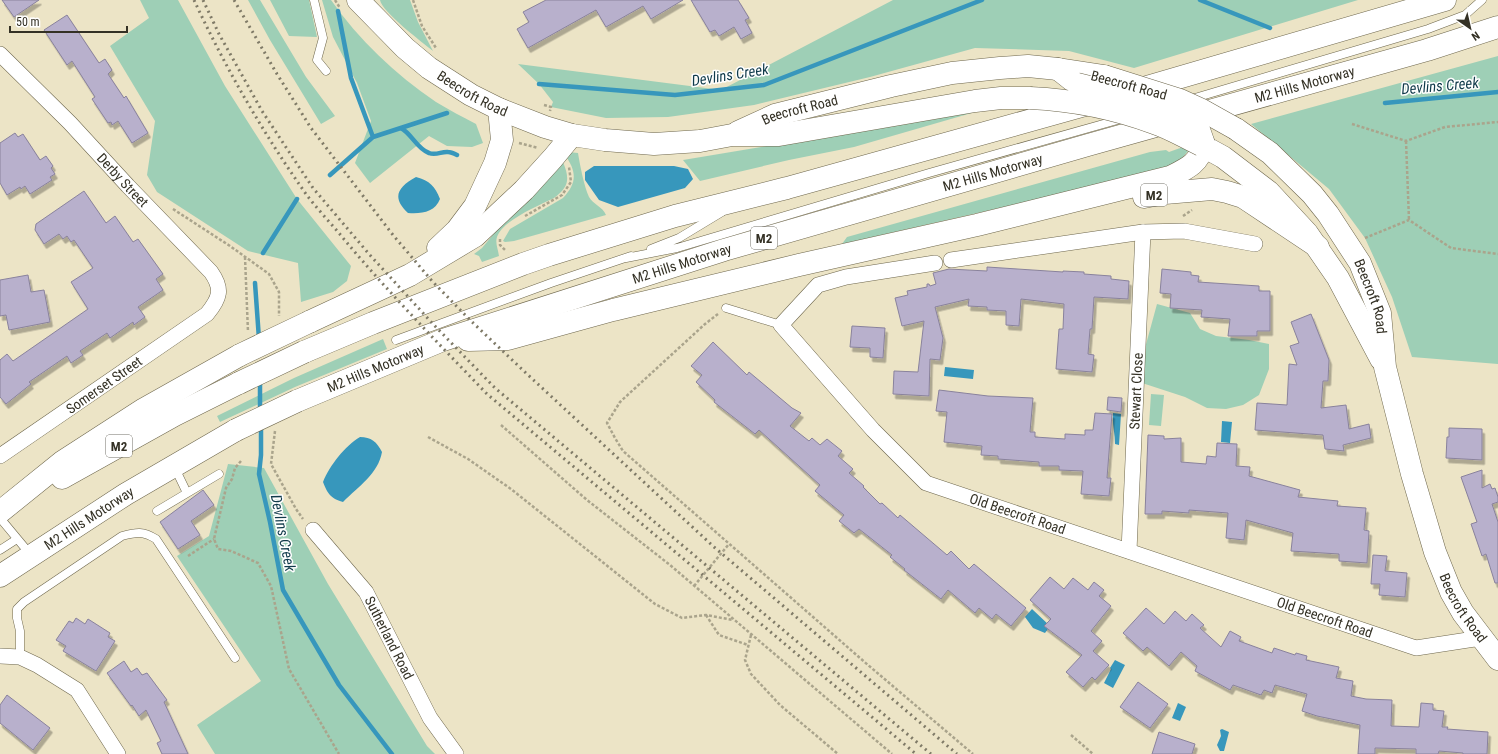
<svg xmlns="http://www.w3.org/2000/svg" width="1498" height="754" font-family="'Roboto Condensed',sans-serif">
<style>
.green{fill:#9ecfb6}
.water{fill:#3797bc}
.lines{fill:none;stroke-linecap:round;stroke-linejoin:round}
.stream{stroke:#3797bc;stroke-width:4.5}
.building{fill:#b8b0cc;stroke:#89829c;filter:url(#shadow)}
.lane-casing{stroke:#6e674d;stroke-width:9}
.street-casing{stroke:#6e674d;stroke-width:16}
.primary-casing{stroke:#6e674d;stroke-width:23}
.highway-casing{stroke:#6e674d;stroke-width:23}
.path{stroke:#aaa48c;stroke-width:2.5;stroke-dasharray:3 2;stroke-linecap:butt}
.lane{stroke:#fff;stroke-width:8}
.street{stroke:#fff;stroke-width:15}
.primary{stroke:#fff;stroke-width:22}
.highway{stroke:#fff;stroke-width:22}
.rail{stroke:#7f7a67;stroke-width:3;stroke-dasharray:2 4;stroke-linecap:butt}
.primary-bridge-casing{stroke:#6e674d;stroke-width:23;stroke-linecap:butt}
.highway-bridge-casing{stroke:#6e674d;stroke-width:23;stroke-linecap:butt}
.primary-bridge{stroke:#fff;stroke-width:22}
.highway-bridge{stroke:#fff;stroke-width:22}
.labels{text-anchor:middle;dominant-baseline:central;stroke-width:3;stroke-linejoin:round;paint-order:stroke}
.shield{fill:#fff;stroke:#716f66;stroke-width:1}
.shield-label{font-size:13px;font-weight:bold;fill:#343125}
.street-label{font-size:14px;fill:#343125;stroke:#fff}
.water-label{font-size:15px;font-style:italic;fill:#103a4a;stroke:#fff}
</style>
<defs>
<filter id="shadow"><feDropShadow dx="2.5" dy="4.5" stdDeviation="0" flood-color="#0004"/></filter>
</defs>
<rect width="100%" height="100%" fill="#ece4c6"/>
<path class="green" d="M140 0H178L225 86 297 199 351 266 347 281 333 292 301 302 298 263 248 251 157 192 147 175 155 121 110 46 149 18Z
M248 0H260L306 77 335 116 321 124 270 40Z
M270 0H309L317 37 289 36Z
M322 0H331C359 40 395 74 436 102 449 110 463 117 476 124L483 143 472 147 447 146 429 136 370 183 355 163 371 121 357 83 333 37Z
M380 0H410L418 22 433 51C422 42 382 12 380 0Z
M893 0H1358L1134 68 1069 51 975 48 870 77 754 105 668 117 606 118 551 107 553 102 539 84 518 64 721 90Z
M1498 56V364L1412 357 1392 297 1365 238 1329 189 1251 124Z
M982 110 854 147 789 160 700 181 683 160Z
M1183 147 1188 151C1176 167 1162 170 1144 175L842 244 847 237 1150 152 1166 150 1169 152Z
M568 152 578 153C580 165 584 186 589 197 593 204 603 207 606 215L514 241 505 242 503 241 510 229 563 198C577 183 577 172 565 155Z
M563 162C570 179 569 187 554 198 538 206 503 220 497 237 495 243 498 249 499 256L482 262 479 256 474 254 482 248 501 225Z
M1157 304 1190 313 1200 329 1216 336 1249 340 1269 344V369L1259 395 1243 405 1226 409 1207 408 1185 397 1139 382 1145 348Z
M383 339 387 349 295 387 220 422 217 416 294 378Z
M1151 394 1164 395 1161 426 1149 425Z
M228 464 264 468 328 584 427 746 435 754H215L197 725 261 681 177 556 209 536Z"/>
<path class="water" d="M594 166H674L688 169 693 179 685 188 618 207 599 200 585 180V172Z
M416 177C430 181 435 186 440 199 435 212 422 214 408 213 391 197 398 187 416 177Z
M945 367 974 370 973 379 944 376Z
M1113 413 1121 414 1119 445 1115 444C1115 433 1112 424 1113 413Z
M1222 421 1232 422 1230 443 1221 442Z
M360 437C371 437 377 442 382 452 378 474 359 486 343 502 330 498 328 494 323 482 330 465 345 446 360 437Z
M1032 609 1050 626 1045 633 1033 628 1025 617Z
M1115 660 1125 665 1113 688 1104 683 1111 669 1110 668Z
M1178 703 1186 707 1180 721 1172 718Z
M1222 729 1229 732 1224 751H1220L1217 745 1221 736 1220 730Z"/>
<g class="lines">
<path class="stream" d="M1200 0 1270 28
M338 11 351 78 373 137
M539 84 675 95 764 85 982 0
M1385 103 1498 92
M401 128C412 134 417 149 429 153 436 156 442 151 448 152 451 152 455 154 457 155
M330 175 373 137 447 113
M263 253 297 199
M255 283 259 339
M260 381V411
M261 425V455L259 474 270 522 283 590 339 685 392 754"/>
</g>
<path class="building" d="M2 0H39L14 17Z
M546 0H683L651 19 643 6 606 27 596 10 528 48 517 29 529 22 523 12Z
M691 0H738L749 18 745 20 752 33 741 39 734 27 719 36 715 30 710 32Z
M67 15 99 63 105 59 112 70 108 74 124 98 126 96 148 133 132 143 118 121 112 125 111 122 108 123 92 99 95 97 72 61 67 65 44 30Z
M15 133 18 137 23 134 40 160 46 156 53 166 51 168 55 174 50 177 52 180 30 194 25 186 21 189 20 187 7 195 0 183V143Z
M84 191 106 223 115 216 133 242 138 239 163 274 156 279 163 290 138 307 145 317 134 325 133 322 110 338 107 333 80 351 83 355 71 363 67 356 29 382 31 384 6 404 0 397V360L7 354 13 361 88 309 71 282 93 268 74 240 71 242 67 236 63 239 59 234 44 244 35 230 36 224Z
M987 267 1063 272V271L1084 272V274L1111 276V279L1129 281 1128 299 1094 297 1092 329H1090L1088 354 1094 355 1092 372 1056 369 1059 329H1063L1064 304 1021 299 1019 326 1006 325V311L987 310V307L968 306 969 299 935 307 943 338 940 360 930 359 929 396 893 394 894 371 918 372 924 321 902 326 895 298 908 295 907 291 927 287V284H929L930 286 936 284 933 273 949 269 987 271Z
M1162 269 1191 272V275L1199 276 1198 282 1259 286V291H1270V331H1257V336H1228L1230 319 1201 317 1202 310 1170 308 1171 294 1160 293Z
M28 275 31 292 44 290 50 322 9 330 6 315 0 316V280Z
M1311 314 1329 360 1328 381H1323L1321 408 1346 405 1349 429 1369 424 1371 438 1343 445 1344 451 1325 449 1323 435 1255 430 1257 403 1287 405 1289 364 1297 365 1290 346 1299 343 1291 322Z
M852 326 885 328 883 358 870 357V348L850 347Z
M713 342 747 375 749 372 792 408 801 413 790 426 809 441 812 438 820 445 827 439 842 451 838 456 853 469 849 473 864 486 863 487 880 504 882 503 898 518 900 515 947 555 951 551 969 569 974 564 1026 608 1011 626 996 614 992 619 979 608 975 613 948 590 941 599 904 570 905 569 890 557 892 555 859 529 854 533 839 521 844 515 815 491 820 485 759 430 755 434 714 402 715 400 696 382 702 375 691 366Z
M939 390 988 396 1033 398 1030 432H1035V437L1065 439V434L1085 435V430H1093L1095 413 1112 414 1107 478H1111L1109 496 1081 494 1083 471 1059 470V466H1039V462L998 459V456L981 455 982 446 944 442 947 412 936 411Z
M1108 397 1122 398 1121 412 1107 410Z
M1449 428 1482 429V460L1446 458 1447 437H1449Z
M1148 435 1164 436V439L1181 438V462L1206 464 1207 456 1216 457 1217 443 1237 444 1236 466 1250 467 1249 476 1300 490 1298 497 1338 501 1337 506 1366 508 1364 530 1369 531 1367 563 1339 561V554L1291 551 1293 533 1246 520 1244 540 1226 538 1228 513 1189 510V513L1162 511V514H1145Z
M1482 470V488L1490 484 1492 489 1495 488 1498 497V502L1492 504 1498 522V583H1495L1486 554 1482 556 1471 524 1477 522 1461 477Z
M203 490 214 505 191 521 200 535 178 549 160 522Z
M1373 555 1387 556 1385 571 1407 573 1405 597 1379 595 1380 584H1371Z
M1050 577 1064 589 1073 578 1088 590 1094 582 1104 590 1099 596 1111 606 1091 631 1102 641 1093 651 1109 665 1095 680 1092 677 1083 687 1066 672 1082 655 1044 626 1051 619 1030 600Z
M1146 608 1164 624 1175 611 1186 621 1192 614 1204 625 1200 628 1221 647 1230 631 1241 637 1239 641 1272 653 1274 648 1295 655 1296 653 1307 656 1306 660 1339 667 1336 678 1353 681 1351 696 1366 699 1392 700 1391 726 1419 727 1421 703 1433 704V710L1444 711 1442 727H1448L1447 729 1488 732 1487 754H1463V753L1439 751 1438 754H1416V749L1375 748V754H1358L1360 725 1317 716 1302 711 1307 694 1275 685 1272 693 1264 690 1261 695 1233 685 1230 690 1195 671 1197 666 1181 652 1169 666 1147 647 1143 651 1123 633Z
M76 618 85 624 88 619 110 633 108 637 115 641 96 671 63 651 66 646 56 640 69 621 73 623Z
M124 661 131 672 137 668 142 675 147 673 167 700 164 702 188 754H162L157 743 161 741 146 710 139 716 132 705 131 706 107 673Z
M1138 682 1168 704 1150 728 1120 707Z
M7 695 50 728 33 750 0 723V705Z
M1159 732 1195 744 1192 754H1152Z"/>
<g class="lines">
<defs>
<path id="lane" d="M314 0 323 38 317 60 326 71
M1188 100 1428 29 1465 15 1482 0
M651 249 679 238 722 212
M626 258 677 248 929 173 1121 119
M726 308 781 325
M396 340 551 283 631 256
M174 466 187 493
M157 511 219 474
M0 518 30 554
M0 550 17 539
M20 657V631L17 618V609L24 602 122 536C137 532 143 531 156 539L235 658"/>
<g id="street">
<path id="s1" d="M0 54 70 123 128 186 211 272C223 289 220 298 207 314L0 456"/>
<path d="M951 260 1143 232 1184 231 1255 244"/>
<path id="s2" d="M935 263 846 277 818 285 781 325 873 430 926 483 1416 648 1481 638"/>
<path id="s3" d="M313 530 366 592 430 718 456 754"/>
<path id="s4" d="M1129 551 1143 232"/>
<path d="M0 656 20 657 37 665 77 690 118 754"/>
</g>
<g id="primary">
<path id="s5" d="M358 0 405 48 429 68 471 95 499 109 545 127 572 135 605 140 654 144 700 141 732 135H779L975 101 1001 98H1030"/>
<path id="s6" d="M1236 129 1270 153 1312 194 1328 214 1360 263 1380 313 1385 367 1412 474 1435 552 1451 592 1463 613 1498 659"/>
<path id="s7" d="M738 132 775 115 891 86 952 73 1000 68 1028 66 1058 69 1104 76"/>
<path d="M1201 145 1223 157 1269 192 1307 233 1338 278 1381 359"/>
</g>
<g id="highway">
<path d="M1058 69 1077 84"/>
<path d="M1133 91 1445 0"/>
<path d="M1144 197 1165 193 1212 189 1227 192 1243 197 1318 247"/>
<path d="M438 248 457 230 475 206 495 163 502 140 499 109"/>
<path d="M309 322 410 275 475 236 524 190 553 158 572 135"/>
<path d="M468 340 508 339 613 310 799 265 977 225 1170 177C1186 169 1199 164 1204 144"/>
<path d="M304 352 373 323 523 264 549 255 675 216 787 188 1089 104"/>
<path id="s8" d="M297 401 443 340 724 250 1088 145 1427 50 1498 27"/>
<path d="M62 478 175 415 239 383"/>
<path d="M0 512 62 462 144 409 240 355"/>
<path id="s9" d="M0 576 126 494 236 430"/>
</g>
</defs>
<use href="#lane" class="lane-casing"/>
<use href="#street" class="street-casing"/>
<use href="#primary" class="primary-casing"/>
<use href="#highway" class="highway-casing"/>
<path class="path" d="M335 0 340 8
M413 0 422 26 436 48
M544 105 551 107 550 111
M1352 124 1406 141 1445 127 1498 122
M1406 141 1409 220
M519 143 538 148
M173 209 230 246 269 274 279 292V316
M525 216 562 195 571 182 569 167
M1183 216 1192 210
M1365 238 1409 220 1451 248 1498 254
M500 239V245L506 251
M245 257 248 332
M718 314 705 324 620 402 607 423 615 438 623 451 868 665 973 754
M501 425 587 500 670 565 892 754
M275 431 271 464 296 509 303 519
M428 437 468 459 511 489 655 604 682 618 706 615 733 620
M241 461 235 468 232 479 226 488 214 539 218 549 231 551 258 563 271 586 289 669 339 754
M188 556 214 539
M694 586 729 544
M706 615 719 635 748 645
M751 635 745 660 751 674 780 705 838 754
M1071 735 1093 754"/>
<use href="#lane" class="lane"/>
<use href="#street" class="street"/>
<use href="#primary" class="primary"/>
<use href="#highway" class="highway"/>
<path class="rail" d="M194 0C225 67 263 133 306 194 317 209 331 223 343 238 388 292 438 343 487 394L916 754
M203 0 219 34 262 111 313 188 369 254 433 324 495 388 931 754
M234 0 277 74 311 128 393 235 432 281 470 320 527 374 714 547 957 754"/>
<defs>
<path id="primary-bridge" d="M1104 76 1180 100 1202 110 1236 129
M1030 98C1072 100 1114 108 1154 123 1170 128 1186 138 1201 145"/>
<path id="highway-bridge" d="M1077 84 1126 96 1176 114 1198 127 1204 144
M240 355 309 322
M239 383 304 352
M236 430 297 401"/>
</defs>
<use href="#primary-bridge" class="primary-bridge-casing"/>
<use href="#highway-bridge" class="highway-bridge-casing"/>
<use href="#primary-bridge" class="primary-bridge"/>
<use href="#highway-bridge" class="highway-bridge"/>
</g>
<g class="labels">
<g class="shield">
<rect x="1141" y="184" width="26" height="22" rx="3"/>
<rect x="751" y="227" width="26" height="22" rx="3"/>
<rect x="106" y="435" width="26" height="22" rx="3"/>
</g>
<g class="shield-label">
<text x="1154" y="195">M2</text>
<text x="764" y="238">M2</text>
<text x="119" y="446">M2</text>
</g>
<g class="street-label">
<text stroke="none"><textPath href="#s8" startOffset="1057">M2 Hills Motorway</textPath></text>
<text transform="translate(1129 85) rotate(15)">Beecroft Road</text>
<text stroke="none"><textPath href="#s5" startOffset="149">Beecroft Road</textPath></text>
<text stroke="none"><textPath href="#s7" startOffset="66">Beecroft Road</textPath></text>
<text stroke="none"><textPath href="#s8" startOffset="733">M2 Hills Motorway</textPath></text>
<text stroke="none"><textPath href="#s1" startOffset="176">Derby Street</textPath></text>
<text stroke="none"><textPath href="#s8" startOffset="409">M2 Hills Motorway</textPath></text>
<text stroke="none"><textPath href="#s6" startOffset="220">Beecroft Road</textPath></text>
<text stroke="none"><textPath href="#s8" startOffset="85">M2 Hills Motorway</textPath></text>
<text transform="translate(104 385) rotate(-35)">Somerset Street</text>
<text stroke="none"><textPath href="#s4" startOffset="160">Stewart Close</textPath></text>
<text stroke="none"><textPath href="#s2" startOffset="485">Old Beecroft Road</textPath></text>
<text stroke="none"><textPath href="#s9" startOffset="106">M2 Hills Motorway</textPath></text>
<text stroke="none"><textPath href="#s6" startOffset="547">Beecroft Road</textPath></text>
<text stroke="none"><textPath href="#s2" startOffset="809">Old Beecroft Road</textPath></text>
<text stroke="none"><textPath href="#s3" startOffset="133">Sutherland Road</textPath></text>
</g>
<g class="water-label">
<text transform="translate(730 75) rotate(-9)">Devlins Creek</text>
<text transform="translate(1440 86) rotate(-5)">Devlins Creek</text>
<text transform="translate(283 533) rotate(79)">Devlins Creek</text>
</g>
</g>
<g transform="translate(1470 28) rotate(146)" stroke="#ffffff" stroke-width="3" paint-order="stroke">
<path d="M0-3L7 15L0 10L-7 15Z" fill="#343125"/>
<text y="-6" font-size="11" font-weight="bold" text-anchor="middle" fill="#343125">N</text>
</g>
<path d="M10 26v6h117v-6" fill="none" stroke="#343125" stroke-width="2"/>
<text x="16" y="26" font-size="12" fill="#343125" stroke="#ffffff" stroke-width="3" paint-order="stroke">50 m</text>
</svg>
